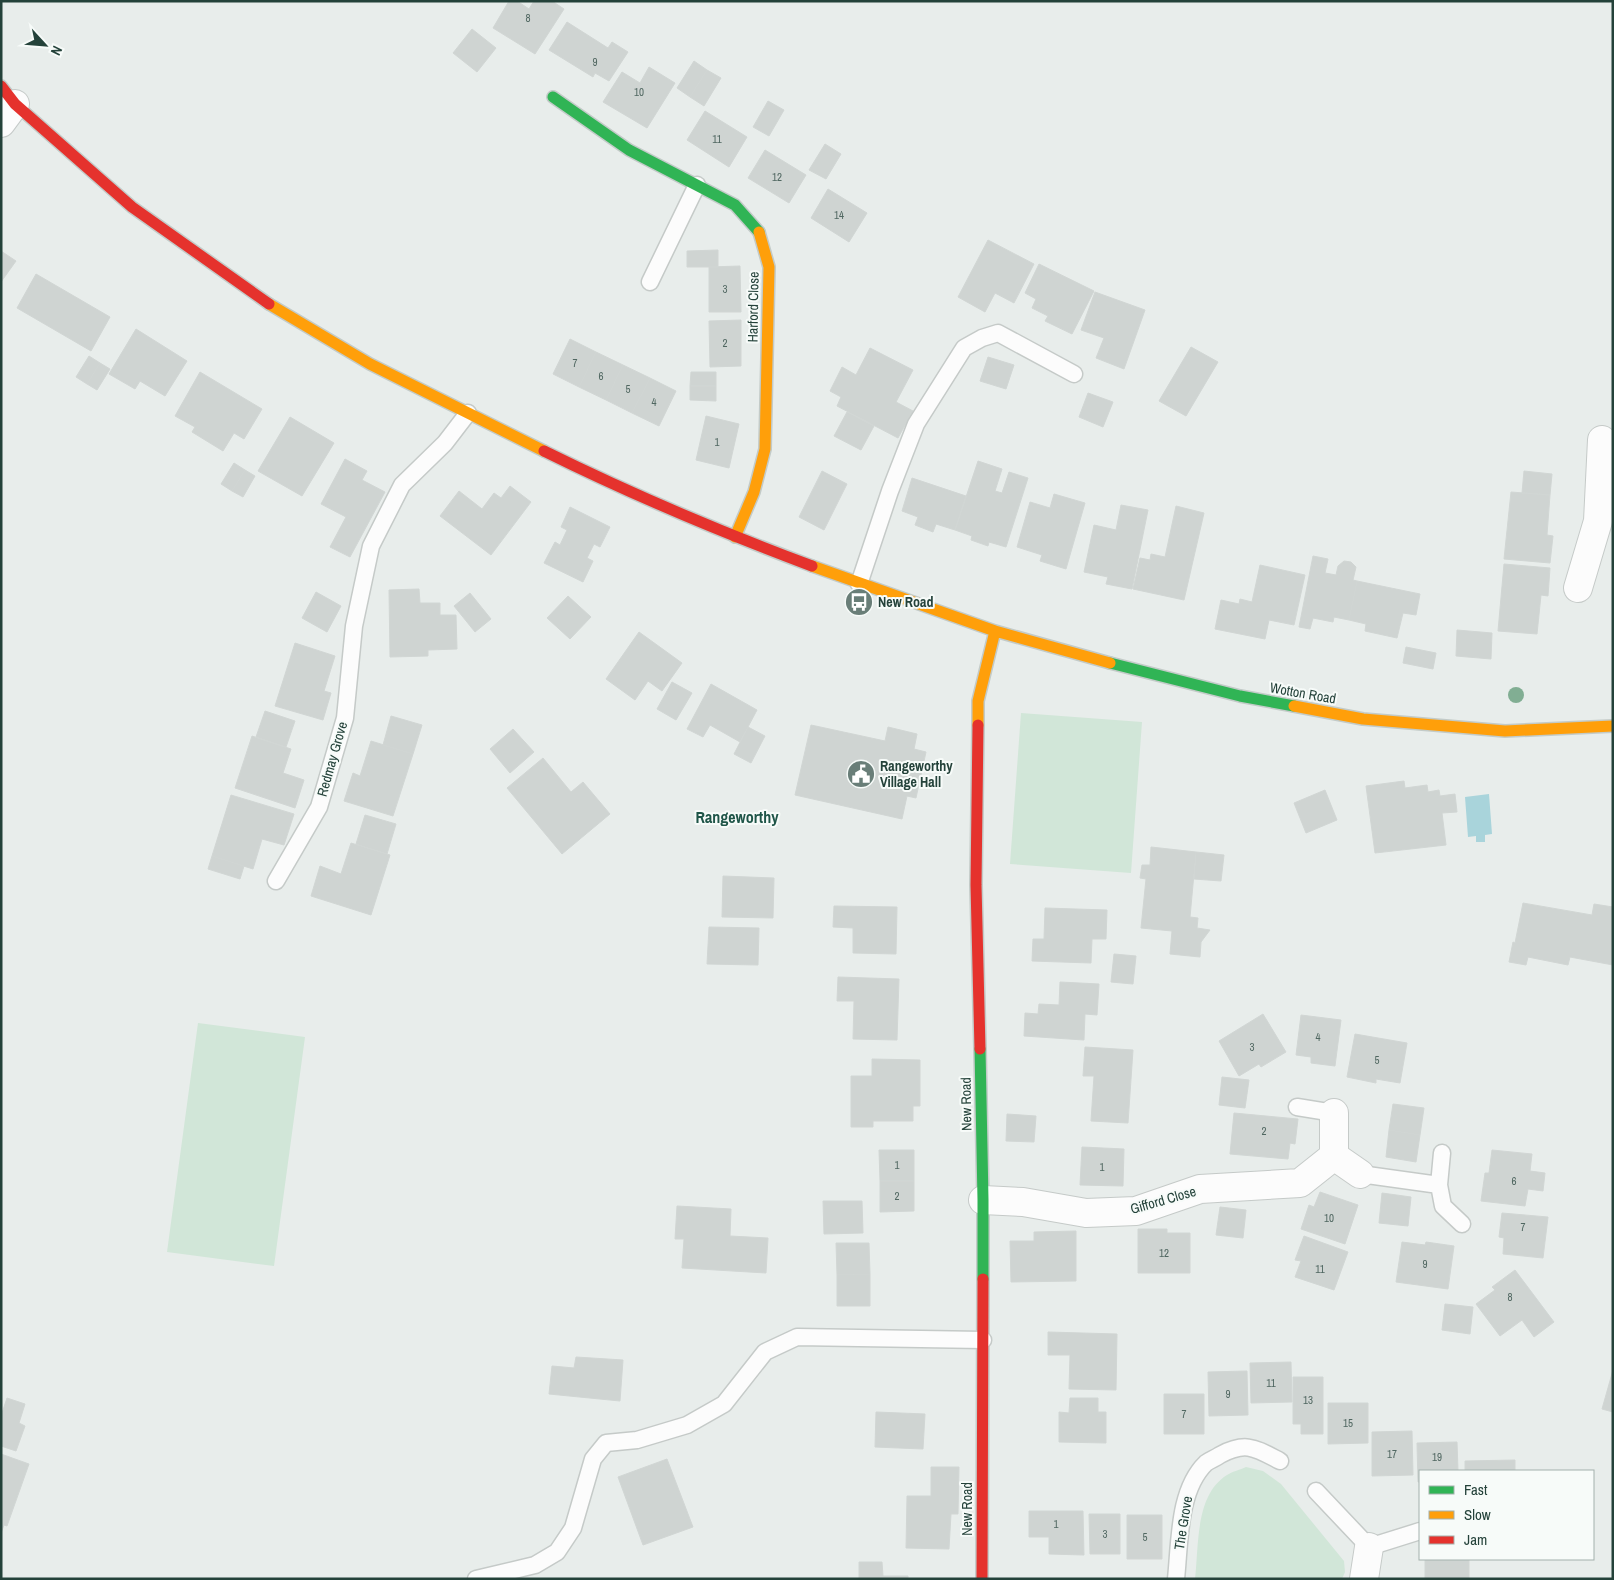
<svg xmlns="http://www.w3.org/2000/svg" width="1614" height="1580" font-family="'Archivo Narrow',sans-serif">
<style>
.green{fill:#d1e6d8}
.water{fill:#a9d4db}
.building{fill:#cfd4d2;stroke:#d1d6d4}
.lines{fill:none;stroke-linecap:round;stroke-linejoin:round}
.lane-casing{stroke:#c5cac8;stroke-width:19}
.street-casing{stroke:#c5cac8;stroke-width:30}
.fast-casing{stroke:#c3cbc8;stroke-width:14}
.slow-casing{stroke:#c3cbc8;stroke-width:14}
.jam-casing{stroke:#c3cbc8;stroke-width:14}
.lane{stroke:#fcfcfc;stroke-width:16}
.street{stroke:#fcfcfc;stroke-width:28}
.fast{stroke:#30b455;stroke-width:11}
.slow{stroke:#ff9f0a;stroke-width:11}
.jam{stroke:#e5322d;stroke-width:11}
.tree{fill:#81ae93}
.labels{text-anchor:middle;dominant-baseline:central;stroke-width:4;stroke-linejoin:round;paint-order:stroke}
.number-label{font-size:11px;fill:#506761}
.street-label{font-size:14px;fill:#24423a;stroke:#f7fbf9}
.poi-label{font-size:14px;font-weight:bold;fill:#24423a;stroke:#f7fbf9;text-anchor:start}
.quarter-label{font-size:16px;font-weight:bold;fill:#1f5548;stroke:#f7fbf9}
</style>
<rect width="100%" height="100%" fill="#e8edeb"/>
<path class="green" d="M1021 713 1142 722 1131 873 1010 864Z
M198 1023 305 1037 274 1266 167 1252Z
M1246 1467 1263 1471 1281 1484 1344 1561 1345 1572 1342 1579H1195C1199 1545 1195 1495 1227 1475 1233 1471 1240 1470 1246 1467Z"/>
<path class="water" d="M1489 794 1492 834 1485 835V842H1476V836L1468 837 1465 797Z"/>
<path class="building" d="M509 1H517L529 9 534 1H552L564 9 535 54 493 28Z
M567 22 608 48 612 42 628 52 609 81 595 73 593 77 549 50Z
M472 29 496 48 477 72 453 53Z
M694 61 707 70 690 97 677 88Z
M649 67 675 83 647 128 603 102 622 72 640 83Z
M707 70 721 78 704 106 690 97Z
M768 101 784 110 769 136 753 127Z
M705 111 747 137 729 167 687 140Z
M825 144 841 154 826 179 809 170Z
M765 150 806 175 789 203 748 178Z
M828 189 867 213 849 242 811 218Z
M988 240 1034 264 1014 303 995 293 985 312 958 297Z
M718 250V267H687V251Z
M1 251 16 261 1 282Z
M1039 264 1094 291 1072 334 1045 321 1048 316 1032 308 1036 299 1025 293Z
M740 266 741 312H709V267Z
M36 274 110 317 91 351 17 308Z
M1095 292 1145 310 1124 369 1096 358 1104 338 1081 330Z
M741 320V366L710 367 709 321Z
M136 329 187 361 165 396 140 381 135 389 109 374Z
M570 339 596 352 579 387 553 374Z
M1191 347 1218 362 1186 416 1159 401Z
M870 348 913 370 896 402 913 411 898 438 837 406 841 397 830 391 842 367 856 375Z
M596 352 623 365 606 400 579 387Z
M89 356 100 363 87 384 76 377Z
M988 357 1014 365 1006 389 980 381Z
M100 363 110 369 97 390 87 384Z
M623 365 650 378 632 413 606 400Z
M200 372 262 409 244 439 234 433 223 451 192 432 195 427 175 416Z
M691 372H716V386H690Z
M650 378 676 391 659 426 632 413Z
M690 386H716V401L690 400Z
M1088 393 1113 402 1103 427 1079 417Z
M847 412 874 426 861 450 834 436Z
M706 416 739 424 729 468 696 460Z
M290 417 334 443 302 496 258 471Z
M345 459 367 471 362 480 385 492 350 557 330 547 346 517 321 504Z
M978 461 1002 469 995 491 1002 493 1009 472 1028 478 1006 547 989 542 988 546 971 540 972 536 955 530Z
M234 463 245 470 232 491 221 484Z
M245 470 255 476 243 497 232 491Z
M822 471 847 484 824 530 799 517Z
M1524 471 1552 474 1550 495 1522 493Z
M912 478 966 496 955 530 936 524 933 532 915 525 918 517 902 511Z
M510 486 531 502 491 555 440 516 459 491 482 509 494 493 501 498Z
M1511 492 1550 495 1547 535 1553 536 1550 563 1504 559Z
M1054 494 1085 503 1066 569 1040 561 1042 555 1017 547 1030 502 1050 508Z
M1121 505 1148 510 1132 589 1106 584 1108 577 1084 572 1094 525 1116 530Z
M1176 506 1204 513 1184 600 1133 589 1140 558 1150 560 1151 554 1165 557Z
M570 507 610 527 600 547 594 544 587 558 593 561 583 582 544 563 555 542 560 545 567 530 561 527Z
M1313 556 1328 559 1325 573 1336 575 1338 566 1344 561 1351 562 1356 567 1353 580 1357 581 1349 620 1334 617 1333 622 1313 618 1310 629 1299 627Z
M1504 564 1550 568 1548 596 1541 595 1537 634 1498 631Z
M1260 565 1305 575 1294 625 1269 620 1265 639 1215 629 1221 600 1239 604 1240 599 1252 602Z
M1357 581 1420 594 1416 615 1403 613 1397 638 1365 631 1366 624 1349 620Z
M419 589 420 603H440V615H456L457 649 428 650V656L390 657 389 590Z
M316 592 341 606 327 632 302 618Z
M470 593 491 619 475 632 454 606Z
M568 596 591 617 570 639 547 618Z
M1457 630 1492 633 1491 659 1456 656Z
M639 632 682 663 662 691 648 681 635 700 606 679Z
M295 643 335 656 324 691 331 693 323 720 275 706Z
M1406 647 1436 653 1433 669 1403 663Z
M672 682 692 693 676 720 657 709Z
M711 684 757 710 740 742 710 725 703 737 687 729Z
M265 711 295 721 286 747 256 737Z
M391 716 422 725 413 754 383 745Z
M811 725 885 741 888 727 917 734 914 749 926 752 916 798 907 796 902 819 795 795Z
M748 727 765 736 751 763 734 754Z
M513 729 534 752 510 773 490 749Z
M252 736 291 749 283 773 304 780 295 808 235 788Z
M371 741 413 754 393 816 344 801 353 773 360 776Z
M543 758 571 792 583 782 610 814 562 854 507 788Z
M1404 781 1405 788 1427 785 1428 792 1439 790 1440 796 1455 794 1457 812 1442 813 1446 845 1375 853 1366 786Z
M1325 790 1337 820 1306 833 1294 803Z
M231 795 294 814 284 845 262 839 253 869 212 856Z
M365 815 396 824 387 854 356 844Z
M351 843 390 855 371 915 311 896 320 866 341 874Z
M1151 847 1196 852 1190 917 1198 918 1197 928 1210 930 1201 942 1200 957 1170 954 1172 931 1141 928 1146 879 1140 878 1142 865H1150Z
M1196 852 1224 855 1221 881 1194 879Z
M212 856 244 866 240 879 208 869Z
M723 876 774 878 773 918 722 917Z
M1523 903 1592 915 1594 904 1613 907V965L1570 957 1568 965 1528 957 1526 965 1509 962 1513 942 1515 943Z
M834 906 897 907 896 954 853 953V928L833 927Z
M1045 908 1107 910 1106 939H1092L1091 963 1032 961 1033 939H1044Z
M709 927 759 928 758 965 707 964Z
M1114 954 1136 956 1133 984 1111 982Z
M838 977 899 979 897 1040 853 1039 854 1001H837Z
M1060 982 1099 984 1097 1015 1085 1014 1084 1040 1024 1036 1025 1013 1038 1014 1039 1004 1059 1005Z
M1263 1014 1286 1052 1261 1067 1259 1064 1239 1076 1219 1041Z
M1301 1015 1341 1020 1335 1066 1311 1063V1057L1296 1055Z
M1355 1034 1407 1043 1400 1083 1376 1079V1083L1347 1077Z
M1085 1047 1133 1050 1128 1123 1091 1121 1094 1076H1083Z
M872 1059 920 1060V1106H913V1121H873V1127H851V1076H872Z
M1222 1077 1249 1080 1245 1108 1219 1105Z
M1393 1104 1424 1108 1420 1135 1389 1130Z
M1234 1113 1298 1119 1295 1144 1290 1143 1288 1159 1230 1154Z
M1007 1114 1036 1116 1034 1142 1006 1141Z
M1389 1130 1420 1135 1416 1162 1386 1157Z
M1082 1147 1124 1149 1123 1186 1080 1185Z
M879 1150H914V1181H880Z
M1492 1150 1532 1154 1530 1171 1545 1173 1543 1191 1528 1189 1525 1206 1481 1201 1485 1173H1489Z
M880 1181H914V1211L880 1212Z
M1320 1192 1358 1205 1345 1244 1301 1229 1309 1205 1314 1207Z
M1382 1193 1411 1197 1408 1226 1379 1223Z
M823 1201H862L863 1233 824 1234Z
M677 1206 731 1209 730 1236 768 1238 766 1273 682 1268 684 1239H675Z
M1220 1207 1246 1210 1243 1238 1216 1235Z
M1502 1213 1548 1217 1543 1258 1503 1254 1504 1238 1499 1237Z
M1138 1229H1167V1233H1190V1273H1138Z
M1076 1231V1281L1011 1282 1010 1241H1034V1232Z
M1304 1236 1348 1252 1334 1290 1295 1277 1301 1261 1295 1260Z
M1402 1242 1425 1245 1426 1242 1454 1246 1448 1289 1396 1282Z
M836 1243H869L870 1274 837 1275Z
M1515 1270 1554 1322 1534 1337 1522 1320 1500 1336 1476 1304 1495 1290 1492 1287Z
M870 1274V1306H837V1275Z
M1445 1304 1473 1307 1470 1334 1442 1330Z
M1048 1332 1117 1334 1116 1390 1069 1389 1070 1355H1048Z
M576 1357 623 1360 620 1401 549 1394 552 1366 574 1368Z
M1291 1362 1292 1402 1251 1403 1250 1363Z
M1613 1370V1412L1602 1409Z
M1247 1371 1248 1415 1209 1416 1208 1372Z
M1293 1377H1323V1434H1301V1424H1293Z
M1164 1394H1204V1434H1164Z
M7 1398 25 1404 19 1423 25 1426 16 1451 1 1446V1416Z
M1070 1398H1098V1412H1106V1443L1059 1442V1412L1069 1413Z
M1328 1403H1368V1443L1328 1444Z
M876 1412 925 1414 923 1449 875 1447Z
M1412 1431 1413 1475 1372 1476V1432Z
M1457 1442 1458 1471H1420V1482H1418L1417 1443Z
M1 1454 29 1464 7 1526 4 1525 1 1533Z
M667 1459 693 1527 643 1545 618 1477Z
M1515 1460V1471H1465V1461Z
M931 1467H959L958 1514H951L949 1549 906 1548 907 1496H931Z
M1029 1511H1083L1084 1555 1049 1554V1537H1029Z
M1089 1514H1120V1554H1090Z
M1127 1515H1162V1559H1127Z
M1469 1559V1579H1425V1560Z
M859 1562H882L883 1576H908V1579H859Z"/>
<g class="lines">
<defs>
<path id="lane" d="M650 282 697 185
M859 584 890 491 916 424 964 348 982 338 998 333 1074 374
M276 881 319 807 345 718 354 626 371 546 402 485 445 443 468 413
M1297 1107 1334 1113
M1442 1153 1439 1185 1443 1206 1462 1224
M1360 1174 1439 1185
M1316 1491 1369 1547 1420 1531
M476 1579 535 1565 557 1552 573 1528 593 1459 606 1443 637 1440 687 1425 724 1404 765 1352 797 1337 983 1340
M1176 1579C1180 1542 1178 1490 1206 1463 1210 1460 1216 1458 1220 1455 1246 1441 1255 1448 1280 1461"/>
<path id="street" d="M1 123 15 104
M1578 588 1598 521 1602 440
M1334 1113V1156L1360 1174
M983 1200 1023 1202 1086 1213 1136 1211 1200 1189 1300 1183 1334 1156
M1364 1579 1369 1547"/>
<path id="fast" d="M553 97 629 150 735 205 759 232
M1110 663 1240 696 1294 706
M980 1049 983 1200V1279"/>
<path id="slow" d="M269 304 370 364 544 451
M735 537 754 492 765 449 769 267 759 232
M812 566 995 631 1110 663
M1294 706 1363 719 1505 731 1613 726
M978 725V701L995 631"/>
<path id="jam" d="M1 86 15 104 132 207 269 304
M544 451C631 494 721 532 812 566
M978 725 976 885 980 1049
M982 1579 983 1279"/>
</defs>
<use href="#lane" class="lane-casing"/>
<use href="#street" class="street-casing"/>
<use href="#fast" class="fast-casing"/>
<use href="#slow" class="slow-casing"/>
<use href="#jam" class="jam-casing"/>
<use href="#lane" class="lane"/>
<use href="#street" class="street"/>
<use href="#fast" class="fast"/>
<use href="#slow" class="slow"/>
<use href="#jam" class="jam"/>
</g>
<circle class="tree" cx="1516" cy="695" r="8"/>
<defs>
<symbol id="bus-disc" viewBox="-11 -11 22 22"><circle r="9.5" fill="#697e78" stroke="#f7fbf9"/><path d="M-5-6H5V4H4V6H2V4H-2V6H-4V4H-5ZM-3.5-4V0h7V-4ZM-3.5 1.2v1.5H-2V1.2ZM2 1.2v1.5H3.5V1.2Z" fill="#fff"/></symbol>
<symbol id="civic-disc" viewBox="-11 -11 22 22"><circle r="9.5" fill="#697e78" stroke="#f7fbf9"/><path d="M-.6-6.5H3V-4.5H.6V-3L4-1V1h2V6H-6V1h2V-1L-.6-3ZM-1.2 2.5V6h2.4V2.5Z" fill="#fff"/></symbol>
</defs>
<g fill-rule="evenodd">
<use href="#bus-disc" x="843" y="586" width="32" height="32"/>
<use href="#civic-disc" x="845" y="758" width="32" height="32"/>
</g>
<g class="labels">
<g class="number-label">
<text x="528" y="18">8</text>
<text x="595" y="62">9</text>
<text x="639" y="92">10</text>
<text x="717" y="139">11</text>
<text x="777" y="177">12</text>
<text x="839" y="215">14</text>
<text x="725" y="289">3</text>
<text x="725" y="343">2</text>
<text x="575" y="363">7</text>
<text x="601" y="376">6</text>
<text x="628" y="389">5</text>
<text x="654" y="402">4</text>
<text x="717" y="442">1</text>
<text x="1318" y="1037">4</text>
<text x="1252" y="1047">3</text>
<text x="1377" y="1060">5</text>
<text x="1264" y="1131">2</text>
<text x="897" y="1165">1</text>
<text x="1102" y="1167">1</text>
<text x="1514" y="1181">6</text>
<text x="897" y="1196">2</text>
<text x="1329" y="1218">10</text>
<text x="1523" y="1227">7</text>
<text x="1164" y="1253">12</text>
<text x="1425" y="1264">9</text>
<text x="1320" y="1269">11</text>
<text x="1510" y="1297">8</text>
<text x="1271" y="1383">11</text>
<text x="1228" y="1394">9</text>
<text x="1308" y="1400">13</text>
<text x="1184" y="1414">7</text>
<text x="1348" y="1423">15</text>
<text x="1392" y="1454">17</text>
<text x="1437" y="1457">19</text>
<text x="1056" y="1524">1</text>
<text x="1105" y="1534">3</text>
<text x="1145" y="1537">5</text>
</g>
<g class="street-label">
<text transform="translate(753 307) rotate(-89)">Harford Close</text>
<text transform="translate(1303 693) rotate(10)">Wotton Road</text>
<text transform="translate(332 759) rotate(-74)">Redmay Grove</text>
<text transform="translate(966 1104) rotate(-91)">New Road</text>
<text transform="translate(1163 1200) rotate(-16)">Gifford Close</text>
<text transform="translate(967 1509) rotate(-90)">New Road</text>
<text transform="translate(1183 1523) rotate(-81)">The Grove</text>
</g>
<g class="poi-label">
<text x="878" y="602">New Road</text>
<text x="880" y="766">Rangeworthy<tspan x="880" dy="16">Village Hall</tspan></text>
</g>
<g class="quarter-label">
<text x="737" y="817">Rangeworthy</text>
</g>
</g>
<rect width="1614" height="1580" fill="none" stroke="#24423a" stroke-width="5"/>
<rect x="1419" y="1470" width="175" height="90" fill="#f7fbf9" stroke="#a3b1ad"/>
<rect x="1429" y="1486" width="25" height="8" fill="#30b455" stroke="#a3b1ad"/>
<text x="1464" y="1495" font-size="15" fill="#24423a">Fast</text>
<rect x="1429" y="1511" width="25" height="8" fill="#ff9f0a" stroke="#a3b1ad"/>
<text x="1464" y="1520" font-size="15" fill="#24423a">Slow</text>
<rect x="1429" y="1536" width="25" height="8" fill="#e5322d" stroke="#a3b1ad"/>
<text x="1464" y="1545" font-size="15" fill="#24423a">Jam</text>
<g transform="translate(45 45) rotate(116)" stroke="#f7fbf9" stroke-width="4" paint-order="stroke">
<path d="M0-4L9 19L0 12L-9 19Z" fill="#24423a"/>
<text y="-8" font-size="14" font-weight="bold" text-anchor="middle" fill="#24423a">N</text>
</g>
</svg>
